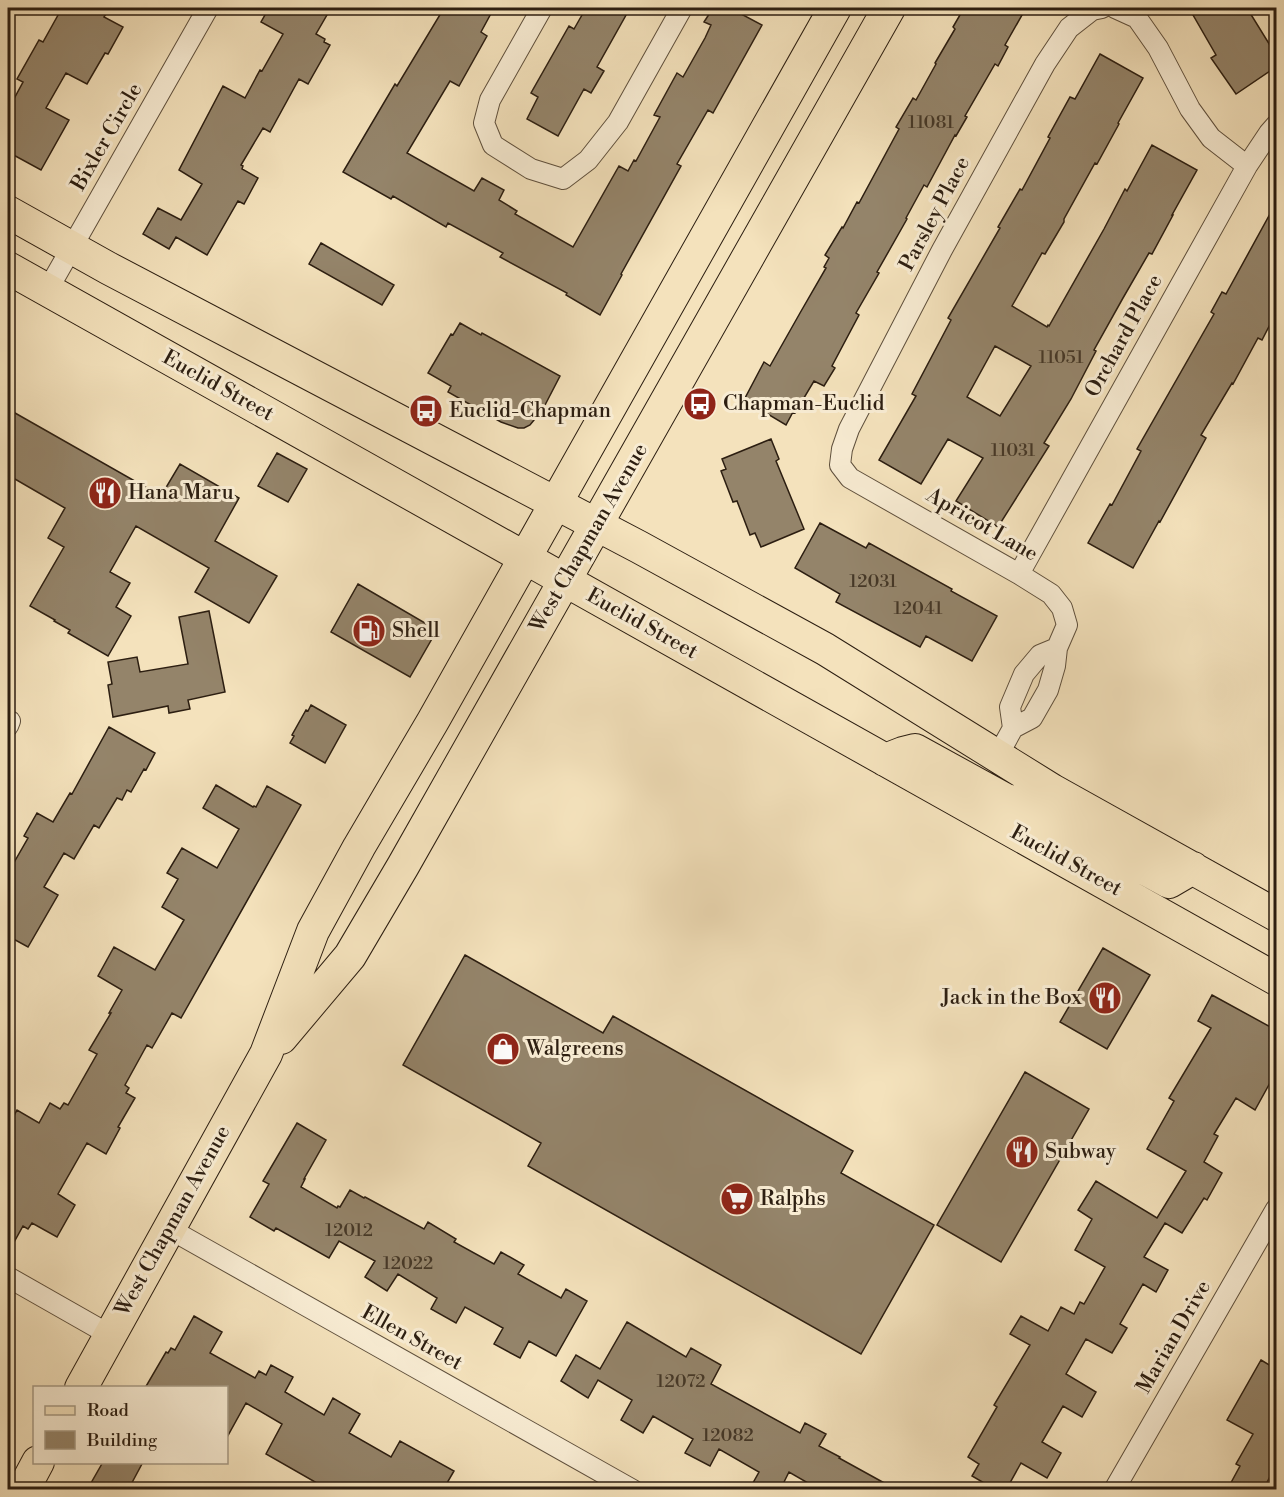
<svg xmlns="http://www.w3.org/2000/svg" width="1284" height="1497" font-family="'Libre Bodoni',serif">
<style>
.building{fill:#94846a;stroke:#2c1e11;stroke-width:1.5;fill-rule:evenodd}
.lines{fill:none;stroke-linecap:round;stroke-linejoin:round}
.minor-casing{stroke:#5e4f3c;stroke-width:22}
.primary-casing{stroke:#2c1e11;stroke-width:34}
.minor{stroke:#f8ecd3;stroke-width:20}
.primary{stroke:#f4e2bc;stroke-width:32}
.labels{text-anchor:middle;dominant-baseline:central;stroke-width:6;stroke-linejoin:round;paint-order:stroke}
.number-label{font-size:18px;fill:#463827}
.street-label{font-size:21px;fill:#2c1e11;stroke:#f8ecd3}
.poi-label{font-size:21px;fill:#2c1e11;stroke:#f8ecd3;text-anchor:start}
</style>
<rect width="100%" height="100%" fill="#f4e2bc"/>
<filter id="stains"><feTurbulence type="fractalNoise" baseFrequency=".00333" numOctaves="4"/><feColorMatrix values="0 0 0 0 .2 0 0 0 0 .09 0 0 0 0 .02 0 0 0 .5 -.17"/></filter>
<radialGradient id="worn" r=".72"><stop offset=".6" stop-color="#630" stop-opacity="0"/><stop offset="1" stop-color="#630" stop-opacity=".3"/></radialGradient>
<path class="building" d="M62 8H110L104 17 123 27 108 54 105 53 87 84 66 73 46 108 69 120 41 170 8 152V110L23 82 17 79 39 40 43 42Z
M269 8H331L316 34 325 39 324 42 330 45 308 84 299 79 270 132 263 128 241 165 243 166 242 169 258 178 244 204 238 201 207 255 176 237 169 249 143 234 158 208 181 220 202 184 179 170 223 86 245 98 260 70 262 71 283 34 261 22Z
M444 8H494L481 32 487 36 459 86 450 81 407 153 474 191 482 178 504 190 499 200 517 211 515 214 573 247 619 166 628 171 634 160 636 161 660 117 654 115 677 73 683 77 705 38 711 25 704 22 713 8H730L762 25 713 113 708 110 677 164 681 166 621 274 622 275 600 315 566 295 567 293 500 257 503 253 448 223 446 227 393 196 391 199 343 172 395 84 397 86Z
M586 8H630L597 67 604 71 591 93 584 89 558 136 527 119 538 97 531 93 569 26 574 29Z
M964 8H1026L1005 45 1008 47 998 66 995 64 965 116 967 117 956 136 955 135 927 187 924 185 906 218 907 219 877 272 879 273 856 313 859 315 832 366 835 368 824 386 814 381 795 413 793 412 786 425 744 400 764 362 770 366 800 313 826 268 824 267 829 258 825 255 842 227 843 228 857 202 859 203 899 129 896 127 913 98 916 100 936 64 935 63 955 29 953 27Z
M1189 8H1247L1276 55V67L1236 94 1211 58 1216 55Z
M1100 54 1143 78 1118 123 1119 124 1097 164 1095 163 1064 219V222L1045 254 1042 253 1012 306 1047 327 1048 325 1049 326 1104 229 1125 189 1127 191 1152 145 1197 170 1172 215H1173L1152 254 1149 253 1123 298 1094 350 1096 351 1071 399 1044 443 1049 446 998 527 956 501 983 458 948 439 921 484 879 460 916 396 912 394 951 320 948 318 1000 228 998 227 1020 189 1022 190 1050 138 1048 137 1070 97 1075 99ZM995 346 1031 366 1000 416 967 397Z
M1276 203V313L1262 340 1258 338 1233 384 1232 383 1201 435 1206 438 1160 522 1159 521 1133 568 1088 543 1110 504 1112 505 1141 451 1137 449 1214 314 1211 312 1222 292 1226 294Z
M321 243 394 285 382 305 309 264Z
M460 323 481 335 482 333 560 376 544 407 539 409 534 420 530 425 524 428H518L501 422 448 392 451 386 428 373 451 334 453 335Z
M8 409 161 496 180 464 239 498 215 541 277 576 249 623 195 592 209 568 136 526 110 572 130 583 116 607 131 616 108 656 68 633 70 630 54 621 55 620 30 606 64 547 48 538 65 508 8 475Z
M771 439 779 459 776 461 804 529 761 547 755 533 750 535 737 501 733 502 721 471 726 469 722 459Z
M277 453 307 469 288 502 258 486Z
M820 523 866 548 869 543 952 589 951 591 997 616 972 661 926 636 920 647 836 602 840 594 795 568Z
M358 584 437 630 410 677 331 632Z
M209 611 225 692 188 700 190 709 169 713 168 706 113 717 108 685 112 684 108 662 137 657 140 672 188 664 179 617Z
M311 705 346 725 325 763 290 743 294 736 292 735 306 710 308 711Z
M109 727 155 753 146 770 144 769 131 792 127 790 122 800 117 798 99 828 94 825 74 859 64 853 44 887 58 895 28 947 8 936V873L28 838 24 836 37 813 53 822 70 793 72 794Z
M216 785 253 807 254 806 256 807 267 786 301 805 181 1018 172 1013 152 1048 147 1045 125 1085 129 1088 126 1093 135 1098 118 1127 120 1128 106 1154 87 1143 58 1194 75 1205 57 1237 32 1223 28 1229 23 1226 8 1253V1127L17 1110 39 1123 50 1103 60 1109 64 1103 68 1105 97 1054 89 1050 111 1013H109L122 990 98 976 114 947 155 970 184 920 162 907 178 879 167 873 182 848 217 868 239 829 203 808Z
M1103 948 1150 975 1107 1049 1060 1022Z
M465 955 603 1033 613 1016 853 1151 841 1173 934 1225 861 1354 528 1166 541 1143 403 1065Z
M1212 995 1276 1030V1072L1255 1110 1236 1098 1214 1134 1218 1136 1204 1162 1222 1173 1207 1200 1204 1198 1182 1233 1165 1223 1144 1257 1168 1270 1156 1292 1143 1284 1120 1324 1127 1328 1112 1353 1086 1339 1066 1374 1096 1392 1082 1417 1063 1406 1042 1442 1061 1453 1047 1478 1021 1463 1006 1490H996L972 1476 979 1464 968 1457 997 1407 994 1405 1030 1345 1010 1334 1021 1316 1048 1331 1061 1307 1074 1314 1080 1302 1084 1304 1105 1267 1075 1250 1092 1219 1078 1210 1096 1181 1157 1218 1186 1171 1147 1149 1174 1101 1169 1098 1211 1028 1198 1021Z
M1025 1072 1089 1109 1001 1262 937 1225Z
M297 1123 326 1140 304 1179H305L301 1187 337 1208 338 1206 340 1207 350 1190 364 1198 365 1197 424 1229 428 1222 456 1239 454 1242 494 1264 501 1252 524 1265 518 1274 561 1298 566 1289 587 1301 556 1356 529 1341 520 1358 494 1344 503 1328 465 1307 456 1323 431 1309 437 1298 398 1274 387 1291 365 1277 375 1261 339 1241 329 1258 276 1228 274 1231 250 1217 269 1184 263 1181Z
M194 1316 222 1332 210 1353 255 1378 259 1371 266 1375 271 1365 293 1377 285 1392 324 1415 333 1398 360 1414 349 1433 391 1457 400 1441 454 1471 443 1490H329L266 1454 282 1424 246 1403 226 1439V1388H145L166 1352 168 1353 171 1348 175 1350Z
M627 1322 686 1357 691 1348 721 1365 711 1384 800 1433 805 1423 826 1434 819 1446 840 1457 839 1458 897 1490H820L789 1472 780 1490H749L759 1472 719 1449 710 1466 685 1453 693 1439 653 1416 643 1433 621 1420 632 1400 598 1380 588 1398 561 1381 576 1355 600 1369Z
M1261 1360 1276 1369V1465L1263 1490H1227L1240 1466 1236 1464 1253 1434 1227 1420Z
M103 1462H143L128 1490H87Z"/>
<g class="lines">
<defs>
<path id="minor" d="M542 8 490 100 484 123 493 145 531 169 563 179 588 160 618 122 682 8
M1115 8 1137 18 1158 48 1190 109 1211 138 1247 166
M47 291 208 8
M1019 574 1247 166 1269 133 1276 125
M8 726 10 721
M1013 728 1010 707 1024 674 1040 655 1057 648
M997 757 1013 728 1032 718 1048 690 1055 666 1057 648 1067 625 1062 608 1051 594 1019 574 850 478 840 465 842 449 849 429 942 250 1045 64 1069 28 1092 10 1102 8
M168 1228 633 1490
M8 1277 110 1335
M1114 1490 1276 1209"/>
<path id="primary" d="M8 212 108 268 639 547 825 649 1052 790 1276 915
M8 268 1276 979
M885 760 903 753 915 750 1006 800C1030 806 1033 803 1052 790
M1020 835 1036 823H1051L1074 830 1169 882 1193 868
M281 1038 350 956 403 866 889 8
M81 1388 266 1054 313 931 359 847 433 721 835 8
M23 1490 38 1462"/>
</defs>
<use href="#minor" class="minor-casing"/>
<use href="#primary" class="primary-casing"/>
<use href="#minor" class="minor"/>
<use href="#primary" class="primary"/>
</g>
<defs>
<symbol id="bus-disc" viewBox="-11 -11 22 22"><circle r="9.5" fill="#8f2418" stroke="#f8ecd3"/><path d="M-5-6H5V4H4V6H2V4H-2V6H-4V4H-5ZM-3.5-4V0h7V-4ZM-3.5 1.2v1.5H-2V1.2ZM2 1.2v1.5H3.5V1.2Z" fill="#fff"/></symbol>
<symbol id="restaurant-disc" viewBox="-11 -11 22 22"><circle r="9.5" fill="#8f2418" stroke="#f8ecd3"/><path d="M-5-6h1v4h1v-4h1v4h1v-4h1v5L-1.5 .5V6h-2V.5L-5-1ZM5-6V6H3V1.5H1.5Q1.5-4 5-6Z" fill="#fff"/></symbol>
<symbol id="fuel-disc" viewBox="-11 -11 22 22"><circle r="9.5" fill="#8f2418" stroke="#f8ecd3"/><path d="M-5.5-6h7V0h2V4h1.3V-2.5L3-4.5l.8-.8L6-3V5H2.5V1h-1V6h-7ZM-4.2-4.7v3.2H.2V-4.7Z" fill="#fff"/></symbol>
<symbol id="shop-disc" viewBox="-11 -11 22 22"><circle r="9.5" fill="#8f2418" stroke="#f8ecd3"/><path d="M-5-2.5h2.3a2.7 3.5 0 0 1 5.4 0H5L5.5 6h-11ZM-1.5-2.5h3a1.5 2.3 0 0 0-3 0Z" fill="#fff"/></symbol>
<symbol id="supermarket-disc" viewBox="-11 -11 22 22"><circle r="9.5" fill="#8f2418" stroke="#f8ecd3"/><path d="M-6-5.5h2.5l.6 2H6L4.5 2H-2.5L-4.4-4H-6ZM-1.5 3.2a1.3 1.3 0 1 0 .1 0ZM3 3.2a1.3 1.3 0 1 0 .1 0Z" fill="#fff"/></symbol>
</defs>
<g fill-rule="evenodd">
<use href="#bus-disc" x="681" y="385" width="38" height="38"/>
<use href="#bus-disc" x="407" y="392" width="38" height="38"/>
<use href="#restaurant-disc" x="86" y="474" width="38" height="38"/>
<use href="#fuel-disc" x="350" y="612" width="38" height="38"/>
<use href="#restaurant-disc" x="1086" y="979" width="38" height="38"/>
<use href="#shop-disc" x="484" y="1030" width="38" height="38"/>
<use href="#restaurant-disc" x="1003" y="1133" width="38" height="38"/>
<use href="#supermarket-disc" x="718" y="1180" width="38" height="38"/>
</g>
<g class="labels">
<g class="number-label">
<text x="931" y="122">11081</text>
<text x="1061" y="357">11051</text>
<text x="1013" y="450">11031</text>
<text x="873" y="581">12031</text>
<text x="918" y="608">12041</text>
<text x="349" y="1230">12012</text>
<text x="408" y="1263">12022</text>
<text x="681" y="1381">12072</text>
<text x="728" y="1435">12082</text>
</g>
<g class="street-label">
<text transform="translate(107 137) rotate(-60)">Bixler Circle</text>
<text transform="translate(935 214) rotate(-62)">Parsley Place</text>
<text transform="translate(1124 336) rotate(-61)">Orchard Place</text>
<text transform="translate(218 386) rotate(29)">Euclid Street</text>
<text transform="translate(982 525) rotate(30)">Apricot Lane</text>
<text transform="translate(589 538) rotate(-60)">West Chapman Avenue</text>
<text transform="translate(642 624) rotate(29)">Euclid Street</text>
<text transform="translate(1066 861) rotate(29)">Euclid Street</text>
<text transform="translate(173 1221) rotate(-61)">West Chapman Avenue</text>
<text transform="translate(1174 1337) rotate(-60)">Marian Drive</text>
<text transform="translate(412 1338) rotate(29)">Ellen Street</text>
</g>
<g class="poi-label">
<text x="723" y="404">Chapman-Euclid</text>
<text x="449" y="411">Euclid-Chapman</text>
<text x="128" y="493">Hana Maru</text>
<text x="392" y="631">Shell</text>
<text x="1082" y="998" text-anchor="end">Jack in the Box</text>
<text x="526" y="1049">Walgreens</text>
<text x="1045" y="1152">Subway</text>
<text x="760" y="1199">Ralphs</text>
</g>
</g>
<rect width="1284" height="1497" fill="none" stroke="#f4e2bc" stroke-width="30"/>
<rect x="9" y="9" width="1266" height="1479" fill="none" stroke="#2c1e11" stroke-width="3"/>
<rect x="15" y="15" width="1254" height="1467" fill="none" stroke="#2c1e11" stroke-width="1.5"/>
<rect x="33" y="1386" width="195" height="78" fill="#f8ecd3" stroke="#a69a85" stroke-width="1.5"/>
<rect x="45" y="1406" width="30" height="9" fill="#f4e2bc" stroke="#a69a85" stroke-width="1.5"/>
<text x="87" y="1416" font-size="18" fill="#2c1e11">Road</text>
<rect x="45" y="1431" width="30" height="18" fill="#94846a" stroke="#a69a85" stroke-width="1.5"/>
<text x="87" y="1446" font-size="18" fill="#2c1e11">Building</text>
<rect width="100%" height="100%" filter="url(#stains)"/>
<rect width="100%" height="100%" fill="url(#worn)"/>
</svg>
